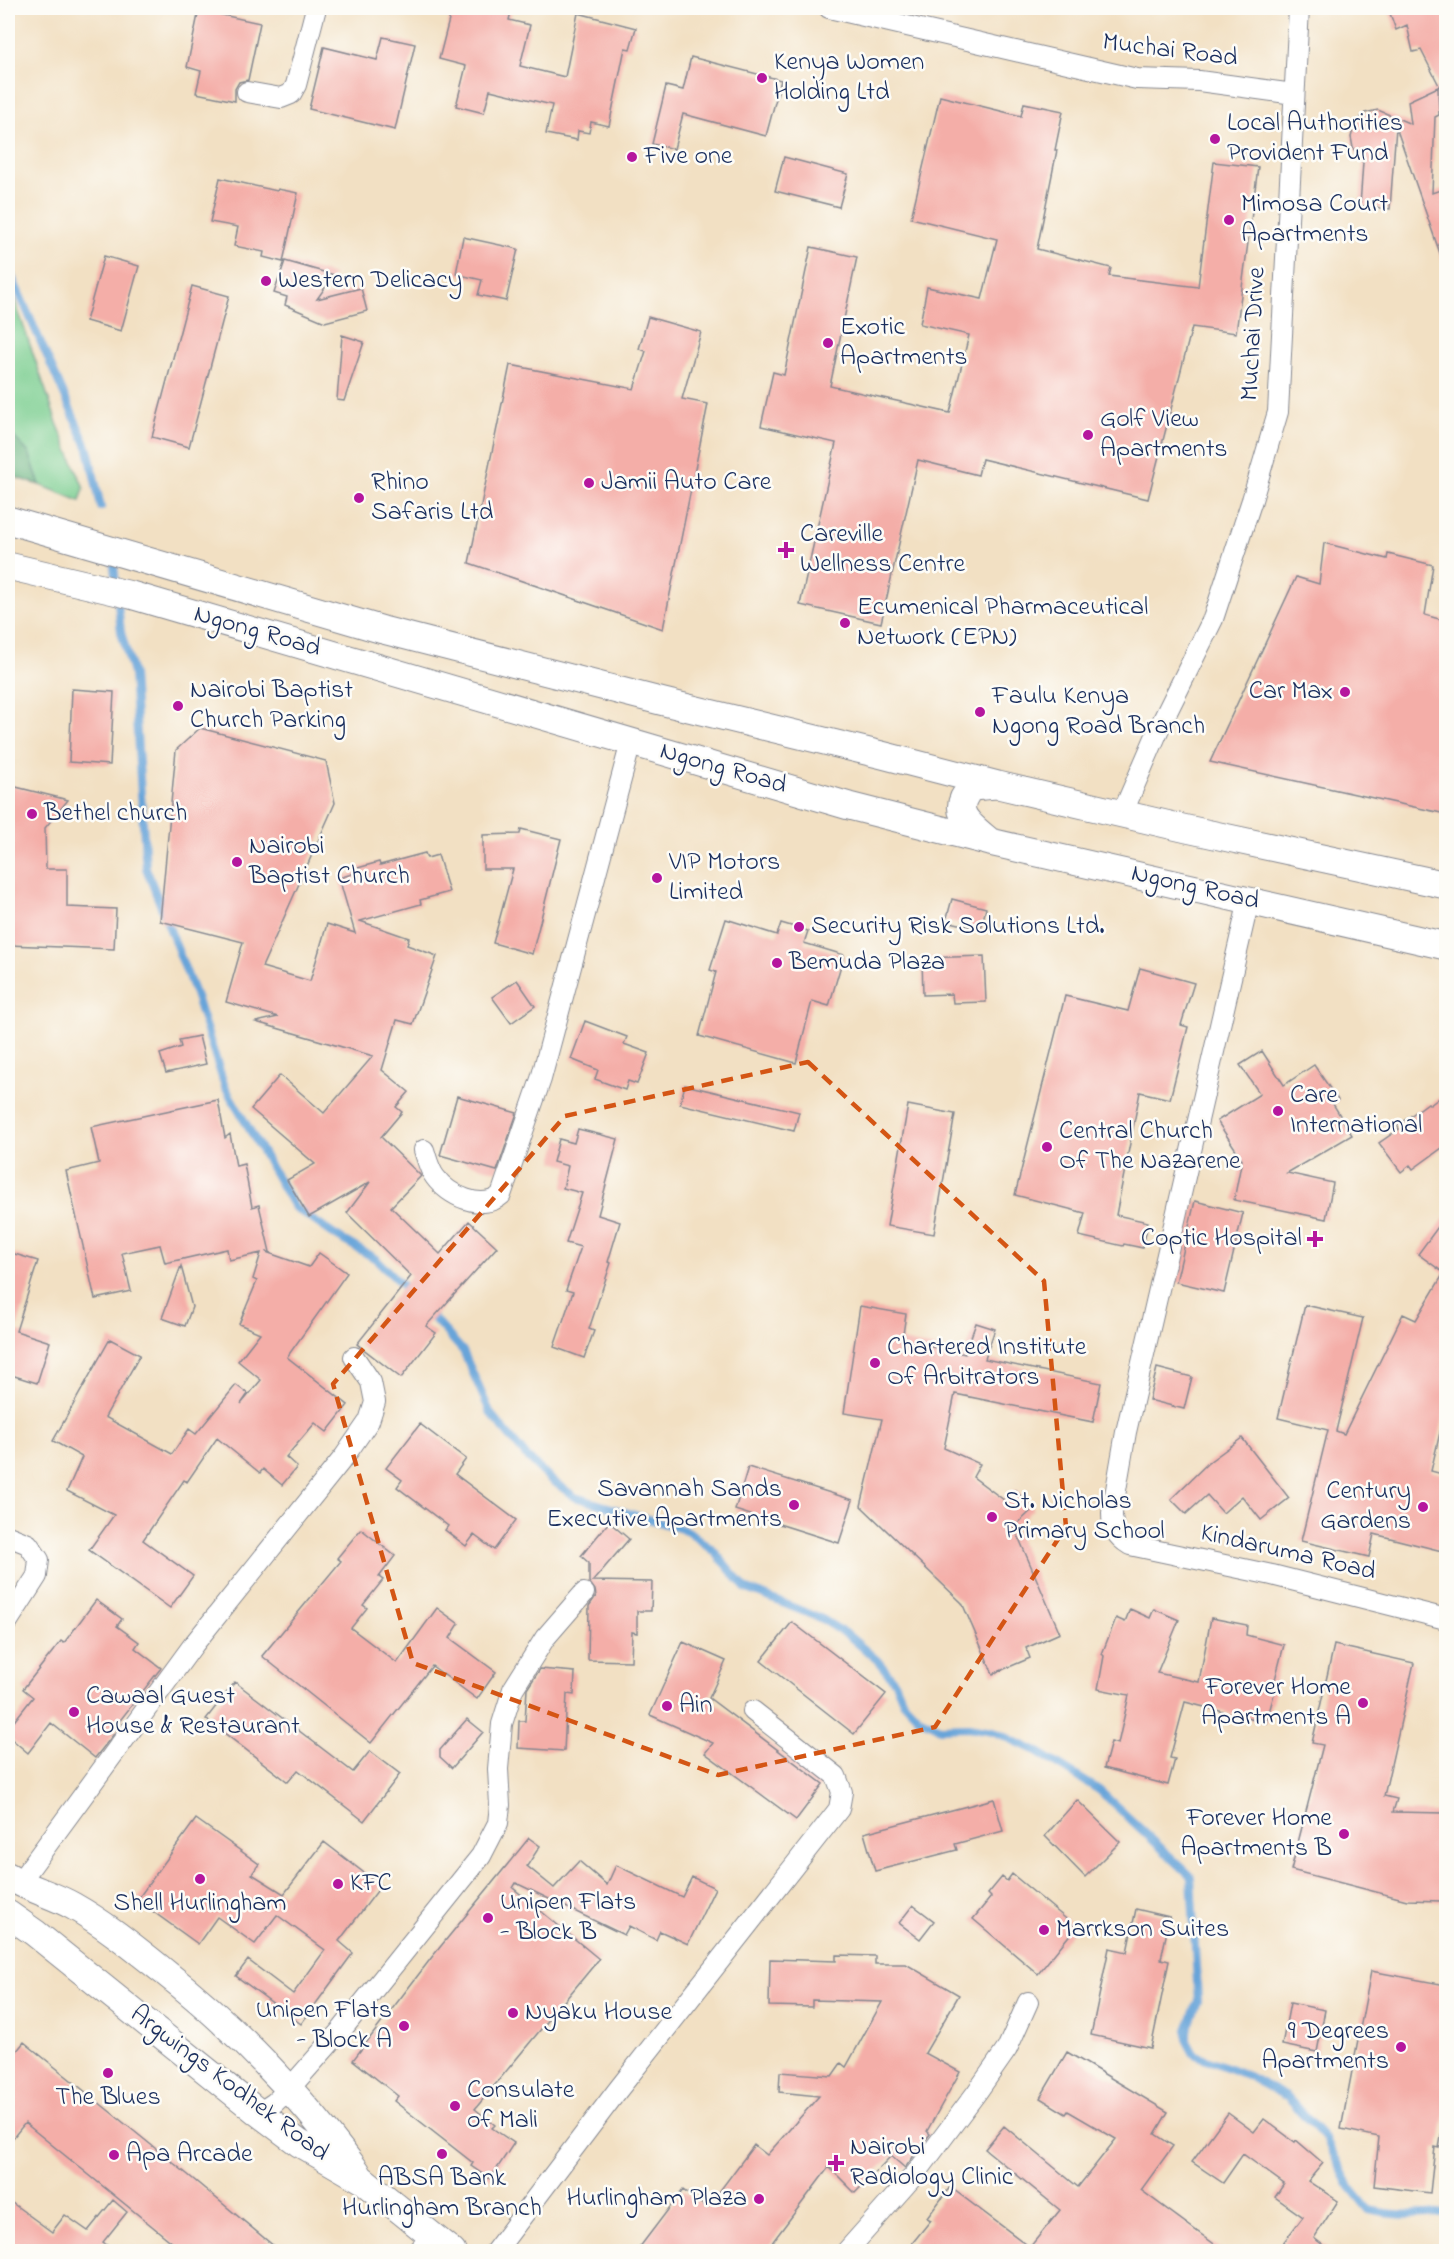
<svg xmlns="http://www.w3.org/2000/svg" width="1454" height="2259" font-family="'Indie Flower',sans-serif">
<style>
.green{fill:#7bce91;stroke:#4b7e78;stroke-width:1.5}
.forest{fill:#64b17b;stroke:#40706c;stroke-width:1.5}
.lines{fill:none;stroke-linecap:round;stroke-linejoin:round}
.stream{stroke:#68a4d9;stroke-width:8}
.building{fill:#f4aea8}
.street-casing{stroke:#868890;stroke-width:22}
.secondary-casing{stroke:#868890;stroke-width:29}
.street{stroke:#fff;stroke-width:20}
.secondary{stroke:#fff;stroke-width:27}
.marked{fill:none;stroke:#d45514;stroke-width:4.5;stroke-dasharray:12 8;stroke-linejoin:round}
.poi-dot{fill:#b5179e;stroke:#fdfcf7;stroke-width:2}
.labels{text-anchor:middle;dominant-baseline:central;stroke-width:5;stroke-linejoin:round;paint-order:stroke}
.street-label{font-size:26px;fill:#1b2f5e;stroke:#fdfcf7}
.poi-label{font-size:26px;fill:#1b2f5e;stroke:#fdfcf7;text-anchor:start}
</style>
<rect width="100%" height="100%" fill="#fdfcf7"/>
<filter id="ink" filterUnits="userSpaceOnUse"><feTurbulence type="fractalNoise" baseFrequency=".0167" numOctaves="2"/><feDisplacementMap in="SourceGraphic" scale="12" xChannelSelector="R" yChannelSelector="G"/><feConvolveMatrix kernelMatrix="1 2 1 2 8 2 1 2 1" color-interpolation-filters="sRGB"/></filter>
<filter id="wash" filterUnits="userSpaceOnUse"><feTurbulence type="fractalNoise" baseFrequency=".008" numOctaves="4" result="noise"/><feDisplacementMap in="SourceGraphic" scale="24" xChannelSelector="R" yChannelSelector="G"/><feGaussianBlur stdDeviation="1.35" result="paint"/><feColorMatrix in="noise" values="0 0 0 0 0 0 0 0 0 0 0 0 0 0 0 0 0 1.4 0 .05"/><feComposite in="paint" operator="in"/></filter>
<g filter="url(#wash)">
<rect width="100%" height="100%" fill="#f2e0c3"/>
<path class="green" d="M8 281 57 423 84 488 80 501 40 485 29 453 11 435 10 389 8 387Z"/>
<path class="forest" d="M8 387 10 389 12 435 29 453 40 485 8 475Z"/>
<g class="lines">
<path class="stream" d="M8 268 88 449 101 507
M113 557 121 632 133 674 146 868 195 994 225 1087 294 1207 336 1236 376 1259 409 1292
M427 1311 463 1351 491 1414 526 1456 550 1479 575 1497 688 1531 714 1551 745 1588 822 1619 849 1636 877 1660 895 1682 903 1701 919 1718 940 1728 968 1727 993 1731 1038 1752 1099 1790 1191 1876 1198 2001 1187 2030V2041L1194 2054 1246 2075 1287 2097 1326 2139 1350 2187 1369 2210C1395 2216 1419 2216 1446 2212"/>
</g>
<g id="blocks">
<path class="building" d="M452 8H512L509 20 530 25 520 66 565 77 578 13 636 28 630 49 625 48 609 126 591 122 589 133 578 131 577 140 546 134 552 105 490 90 484 113 456 106 466 66 439 59Z
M1388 8H1446V99L1421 50 1413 52 1407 25 1396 30Z
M199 10 260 23 248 80 239 82 235 89V101L196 93 201 71 187 67Z
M383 37 415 44 395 130 309 109 324 47 377 60Z
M691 57 781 80 766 136 683 114 674 149 652 144 666 86 683 90Z
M1438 87 1439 115 1435 117 1432 193 1446 188V261L1443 262 1396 127 1390 209 1360 206 1363 162 1353 148 1351 137 1355 124 1365 113 1378 110 1411 124 1408 101Z
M940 96 1021 116 1024 103 1063 111 1055 150H1057L1037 249 1111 268 1109 276 1198 287 1214 162 1258 167 1236 333 1192 327 1148 499 982 459 978 475 918 460 881 623 800 605 836 443 761 426 773 372 784 375 811 247 857 257 830 386 950 413 969 335 920 324 927 287 982 299 997 239 911 218Z
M784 157 848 174 839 207 775 191Z
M220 178 277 191 278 189 298 193 283 262 263 257 264 252 234 246 238 227 210 222Z
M463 237 518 249 506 301 478 295 482 280 456 274Z
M104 256 139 266 121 331 86 321Z
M285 261 334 275 317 299 361 288 367 311 325 322 285 305 287 297 274 293Z
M192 286 229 296 189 447 152 437Z
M648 317 701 332 682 399 708 404 663 629 469 563 510 365 634 389 646 351 639 349Z
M342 335 364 342 344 401 337 400Z
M1324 543 1387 559 1388 554 1433 565 1425 615 1446 621V814L1210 762 1296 577 1319 584Z
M72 689 114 692 110 765 69 762Z
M200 728 326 761 335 803 262 967 310 981 327 924 355 933 339 878 355 873 354 869 379 862 380 865 425 853 427 858 438 855 449 892 420 900 421 904 360 921 409 938 407 945 437 956 413 1024 397 1020 382 1070 409 1092 396 1107 402 1112 381 1137 421 1176 391 1207 440 1254 469 1221 497 1247 426 1326 436 1333 401 1378 357 1344 411 1276 347 1213 370 1182 309 1217 287 1180 315 1164 251 1109 280 1075 324 1113 373 1056 256 1022 278 1017 226 1002 243 942 160 921 176 750Z
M8 785 68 800 45 828 46 869H67V907L116 909 114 949 8 945Z
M521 829 561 839 532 954 493 943 513 869H483V835L520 834Z
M952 899 986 908 981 929 946 921Z
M726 919 777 935 781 923 808 931 804 943 844 955 829 1006 812 1001 796 1063 699 1036 716 972 710 970Z
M984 956 986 1002 953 1003 952 994 923 995 922 958Z
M1140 968 1194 983 1181 1025 1188 1027 1170 1099 1140 1092 1116 1215 1148 1222 1143 1248 1124 1244 1123 1246 1079 1236 1085 1213 1015 1195 1065 996 1128 1011Z
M517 980 535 1006 511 1023 492 997Z
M585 1021 627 1037 624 1044 649 1053 637 1084 628 1081 625 1090 595 1079 598 1070 571 1059Z
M199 1036 206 1064 166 1073 160 1054 181 1047 179 1040Z
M1262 1051 1284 1085 1314 1065 1338 1100 1333 1104 1352 1135 1287 1173 1333 1183 1326 1219 1234 1200 1242 1159 1217 1121 1260 1094 1240 1065Z
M685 1085 799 1112 794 1131 680 1104Z
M1446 1093V1145L1413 1169 1410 1165 1401 1172 1379 1143 1399 1129 1397 1126 1428 1103 1430 1105Z
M457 1096 517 1113 497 1171 440 1155Z
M218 1100 225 1138 230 1134 236 1166 244 1164 252 1207 259 1205 270 1252H266L309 1267 319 1253 347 1273 287 1357 348 1405 327 1432 315 1423 286 1457 297 1467 282 1485 263 1469 260 1473 217 1438 187 1482 184 1480 143 1540 193 1576 170 1608 89 1550 114 1515 67 1491 82 1457 53 1441 110 1339 140 1355 105 1417 172 1454 189 1429 196 1434 236 1385 248 1394 241 1404 261 1380 238 1361 260 1333 239 1324 257 1281 253 1279 261 1253 229 1260 227 1249 165 1263 160 1245 122 1253 131 1291 95 1299 66 1171 99 1163 91 1127Z
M908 1105 955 1114 934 1234 887 1226Z
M578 1129 618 1139 598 1215 620 1222 608 1262 611 1263 589 1329 594 1331 584 1358 554 1347 573 1292 566 1290 581 1247 566 1243 582 1193 563 1188 568 1166 553 1162 559 1139 574 1143Z
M1195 1201 1243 1213 1224 1293 1176 1282Z
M1446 1216V1407L1431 1471 1446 1475V1552L1374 1534 1369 1557 1301 1541 1328 1430 1278 1418 1305 1305 1363 1318 1336 1431 1344 1434 1403 1314 1416 1320 1444 1273 1418 1254Z
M8 1252 38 1261 16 1331 50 1342 37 1383 8 1374Z
M181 1266 192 1307 185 1326 162 1318Z
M860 1306 906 1314 902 1341 965 1354 976 1323 995 1329 985 1359 1101 1383 1093 1422 955 1394 944 1448 980 1464 973 1477 1004 1500 1015 1490 1033 1509 1014 1527 1060 1633 1026 1648 1030 1658 993 1674 962 1603 861 1506 882 1419 844 1413Z
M1157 1368 1192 1377 1184 1409 1149 1400Z
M420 1424 466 1459 455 1474 516 1520 494 1550 474 1535 466 1546 445 1530 448 1526 397 1487 402 1480 386 1468Z
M1242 1438 1289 1498 1261 1520 1242 1496 1223 1513 1207 1495 1186 1514 1171 1499 1209 1462Z
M748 1467 853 1500 839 1543 735 1510Z
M609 1522 629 1539 593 1581 652 1582 651 1611H637V1633L632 1632 631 1661 588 1660 589 1606 596 1596 595 1590 589 1582V1563L581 1556Z
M361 1529 395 1556 379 1577 383 1580 363 1605 367 1608 351 1628 397 1663 437 1608 459 1624 450 1638 496 1672 477 1699 432 1666 371 1743 262 1656 341 1561 337 1558Z
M96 1600 122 1619 117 1626 139 1642 135 1648 161 1668 114 1728 117 1730 95 1758 51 1723 28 1753 8 1736V1729L33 1697 23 1689 61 1641 64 1643Z
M1130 1609 1150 1618 1154 1609 1179 1620 1157 1673 1199 1682 1211 1618 1247 1625 1246 1635 1284 1645 1272 1691H1275L1266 1723 1185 1702 1170 1758 1175 1759 1168 1785 1104 1768 1111 1742 1118 1744 1129 1695 1098 1689 1104 1656 1102 1654 1116 1618 1125 1622Z
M792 1622 886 1694 854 1734 761 1661Z
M683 1642 726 1661 709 1698 823 1784 796 1820 705 1753 713 1743 650 1715Z
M1334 1645 1414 1663 1384 1796 1397 1799 1393 1812 1446 1813V1861H1443L1442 1901 1407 1900 1291 1870 1323 1745 1312 1743Z
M540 1669 575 1672 574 1695 567 1694 564 1751 518 1748 519 1721H525L527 1689Z
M235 1682 353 1772 370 1751 400 1774 364 1821 298 1770 288 1782 206 1719Z
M467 1719 483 1732 452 1768 440 1757V1750Z
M994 1799 1003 1831 955 1844 957 1850 875 1871 864 1833Z
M1077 1800 1120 1842 1085 1877 1045 1836Z
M196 1819 259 1864 252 1874 284 1894 324 1842 381 1886 339 1941 353 1953 301 2024 236 1976 248 1960 293 1994 325 1950 277 1915 255 1944 217 1917 198 1944 137 1900Z
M529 1838 540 1846 527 1866 554 1888 579 1861 607 1885 616 1865 682 1897 692 1877 715 1888 688 1944 660 1931 656 1940 629 1926 624 1935 516 1883 513 1888 599 1959 475 2109 495 2125 492 2128 514 2143 490 2179 471 2166 473 2163 394 2101 398 2096 353 2060 432 1957Z
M1012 1874 1076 1927 1038 1974 973 1919 991 1897 988 1894 1002 1877 1007 1881Z
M913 1905 934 1921 920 1939 899 1923Z
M1136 1909 1170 1917 1161 1959 1169 1961 1151 2048 1091 2035 1109 1948 1127 1952Z
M836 1955 875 1956V1964H906L959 1995 925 2053 960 2072 927 2131 930 2134 905 2168 891 2156 855 2193 829 2167 765 2252H636L683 2190 707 2208 754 2145 767 2155 819 2096 779 2092 780 2072 832 2076 841 2063 846 2067 882 2002 812 2000V2007L769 2006 770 1959 836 1961Z
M1371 1971 1446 1985V2109L1439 2148 1435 2147 1430 2193 1374 2186 1379 2137 1341 2129Z
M1290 2003 1325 2010 1317 2052 1282 2045Z
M24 2042 187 2174 281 2252H184L25 2123 8 2144V2062Z
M1067 2052 1168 2112 1155 2134 1173 2146 1141 2190 1225 2252H905L931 2220 927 2218 950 2187 1030 2247 1060 2210 985 2149 1004 2126 1078 2187 1116 2139 1068 2111 1066 2114 1040 2098Z
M1228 2113 1254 2132 1264 2119 1295 2142 1296 2140 1323 2163 1308 2181 1338 2201 1314 2238 1332 2252H1276L1303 2217 1275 2197 1284 2184 1243 2154 1223 2183 1192 2162Z
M8 2200 52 2232 65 2215 88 2231 113 2200 127 2212 103 2242 116 2252H8Z"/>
</g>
</g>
<g filter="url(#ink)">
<use href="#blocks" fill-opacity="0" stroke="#868890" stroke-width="1.5"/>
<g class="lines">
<defs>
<path id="street" d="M829 8 1137 79 1199 81 1294 94
M247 92 281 98 291 94 296 85 316 8
M1122 814 1161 724 1213 619 1252 500 1278 412 1299 8
M1249 900 1126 1432 1112 1513C1112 1529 1117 1537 1130 1545L1272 1575 1446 1619
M424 1150C427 1159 429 1169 435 1177 448 1195 482 1212 501 1195L541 1079 631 742
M8 1536 28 1544 39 1560 37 1576 8 1621
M19 1883 194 1644 344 1457 369 1421 375 1402 371 1382 354 1357
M259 2113 274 2103 290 2088 343 2028 481 1856 498 1823 500 1805 498 1769 502 1724 513 1689 545 1638 584 1593
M418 2252 432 2235
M495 2252 617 2091 839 1809 842 1792 836 1776 753 1711
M846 2252 917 2172 977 2092 1007 2049 1028 2002"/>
<path id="secondary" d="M8 520 383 630 664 702 882 755 998 785 1187 829 1446 885
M8 566 131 595 849 806 990 842 1446 946
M989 841C970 825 948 811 972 787L996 785
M8 1876C28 1889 52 1894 73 1906 105 1924 133 1947 162 1970 236 2028 301 2096 357 2172
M8 1914 35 1933 259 2113 299 2143 363 2180 452 2252"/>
</defs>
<use href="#street" class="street-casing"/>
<use href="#secondary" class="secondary-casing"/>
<use href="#street" class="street"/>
<use href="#secondary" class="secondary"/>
</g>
</g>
<path class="marked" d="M808 1062 1044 1281 1066 1527 935 1727 718 1775 413 1663 333 1384 565 1116Z"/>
<g class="poi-dot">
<circle cx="762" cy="78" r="6"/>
<circle cx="1215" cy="139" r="6"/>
<circle cx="632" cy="157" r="6"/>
<circle cx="1229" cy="220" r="6"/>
<circle cx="266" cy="281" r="6"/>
<circle cx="828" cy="343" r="6"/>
<circle cx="1088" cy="435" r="6"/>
<circle cx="589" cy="483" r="6"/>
<circle cx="359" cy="498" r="6"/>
<path d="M783 541h6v6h6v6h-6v6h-6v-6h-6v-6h6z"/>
<circle cx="845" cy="623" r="6"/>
<circle cx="1345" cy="692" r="6"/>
<circle cx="178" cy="706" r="6"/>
<circle cx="980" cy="712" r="6"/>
<circle cx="32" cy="814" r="6"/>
<circle cx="237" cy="862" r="6"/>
<circle cx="657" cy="878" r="6"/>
<circle cx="799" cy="927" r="6"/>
<circle cx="777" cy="963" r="6"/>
<circle cx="1278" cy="1111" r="6"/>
<circle cx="1047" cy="1147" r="6"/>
<path d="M1312 1230h6v6h6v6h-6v6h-6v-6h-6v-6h6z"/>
<circle cx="875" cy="1363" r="6"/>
<circle cx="794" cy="1505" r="6"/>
<circle cx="1423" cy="1507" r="6"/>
<circle cx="992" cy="1517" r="6"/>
<circle cx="1363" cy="1703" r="6"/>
<circle cx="667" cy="1706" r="6"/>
<circle cx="74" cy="1712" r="6"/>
<circle cx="1344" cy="1834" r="6"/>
<circle cx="200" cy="1879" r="6"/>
<circle cx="338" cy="1884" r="6"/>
<circle cx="488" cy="1918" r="6"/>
<circle cx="1044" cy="1930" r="6"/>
<circle cx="513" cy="2013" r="6"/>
<circle cx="404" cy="2026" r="6"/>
<circle cx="1401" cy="2047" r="6"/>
<circle cx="108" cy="2073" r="6"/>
<circle cx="455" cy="2106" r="6"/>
<circle cx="442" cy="2154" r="6"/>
<circle cx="114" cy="2155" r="6"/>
<path d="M833 2154h6v6h6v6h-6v6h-6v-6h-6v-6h6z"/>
<circle cx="759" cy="2199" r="6"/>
</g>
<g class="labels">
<g class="street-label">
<text transform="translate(1170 51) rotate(7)">Muchai Road</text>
<text transform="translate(1254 334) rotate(-87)">Muchai Drive</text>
<text transform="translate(257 632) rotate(16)">Ngong Road</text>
<text transform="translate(723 769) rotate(16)">Ngong Road</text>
<text transform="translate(1195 888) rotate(13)">Ngong Road</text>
<text transform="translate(1288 1553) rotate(13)">Kindaruma Road</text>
<text transform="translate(229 2084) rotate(37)">Argwings Kodhek Road</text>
</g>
<g class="poi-label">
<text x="774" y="63">Kenya Women<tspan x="774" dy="30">Holding Ltd</tspan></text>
<text x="1227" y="124">Local Authorities<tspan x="1227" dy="30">Provident Fund</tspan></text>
<text x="644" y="157">Five one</text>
<text x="1241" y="205">Mimosa Court<tspan x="1241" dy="30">Apartments</tspan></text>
<text x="278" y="281">Western Delicacy</text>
<text x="840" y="328">Exotic<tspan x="840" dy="30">Apartments</tspan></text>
<text x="1100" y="420">Golf View<tspan x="1100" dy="30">Apartments</tspan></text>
<text x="371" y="483">Rhino<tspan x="371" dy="30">Safaris Ltd</tspan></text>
<text x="601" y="483">Jamii Auto Care</text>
<text x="800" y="535">Careville<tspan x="800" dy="30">Wellness Centre</tspan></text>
<text x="857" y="608">Ecumenical Pharmaceutical<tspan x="857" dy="30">Network (EPN)</tspan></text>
<text x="190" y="691">Nairobi Baptist<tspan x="190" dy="30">Church Parking</tspan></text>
<text x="1333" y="692" text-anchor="end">Car Max</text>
<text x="992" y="697">Faulu Kenya<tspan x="992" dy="30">Ngong Road Branch</tspan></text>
<text x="44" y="814">Bethel church</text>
<text x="249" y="847">Nairobi<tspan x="249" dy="30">Baptist Church</tspan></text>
<text x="669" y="863">VIP Motors<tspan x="669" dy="30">Limited</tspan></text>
<text x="811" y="927">Security Risk Solutions Ltd.</text>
<text x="789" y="963">Bemuda Plaza</text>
<text x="1290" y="1096">Care<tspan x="1290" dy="30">International</tspan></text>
<text x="1059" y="1132">Central Church<tspan x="1059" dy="30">Of The Nazarene</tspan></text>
<text x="1302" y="1239" text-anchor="end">Coptic Hospital</text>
<text x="887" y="1348">Chartered Institute<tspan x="887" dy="30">Of Arbitrators</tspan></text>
<text x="782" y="1490" text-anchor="end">Savannah Sands<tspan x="782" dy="30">Executive Apartments</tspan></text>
<text x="1411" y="1492" text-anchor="end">Century<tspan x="1411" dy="30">Gardens</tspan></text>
<text x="1004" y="1502">St. Nicholas<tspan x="1004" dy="30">Primary School</tspan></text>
<text x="1351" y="1688" text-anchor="end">Forever Home<tspan x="1351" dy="30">Apartments A</tspan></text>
<text x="86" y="1697">Cawaal Guest<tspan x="86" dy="30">House &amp; Restaurant</tspan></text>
<text x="679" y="1706">Ain</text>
<text x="1332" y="1819" text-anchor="end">Forever Home<tspan x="1332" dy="30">Apartments B</tspan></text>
<text x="350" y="1884">KFC</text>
<text x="500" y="1903">Unipen Flats<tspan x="500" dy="30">- Block B</tspan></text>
<text x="200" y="1904" text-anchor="middle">Shell Hurlingham</text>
<text x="1056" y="1930">Marrkson Suites</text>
<text x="392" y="2011" text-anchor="end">Unipen Flats<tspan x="392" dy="30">- Block A</tspan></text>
<text x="525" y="2013">Nyaku House</text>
<text x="1389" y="2032" text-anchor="end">9 Degrees<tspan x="1389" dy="30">Apartments</tspan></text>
<text x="467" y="2091">Consulate<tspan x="467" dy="30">of Mali</tspan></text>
<text x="108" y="2098" text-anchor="middle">The Blues</text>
<text x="850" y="2148">Nairobi<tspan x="850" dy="30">Radiology Clinic</tspan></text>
<text x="126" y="2155">Apa Arcade</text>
<text x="442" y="2179" text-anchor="middle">ABSA Bank<tspan x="442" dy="30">Hurlingham Branch</tspan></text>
<text x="747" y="2199" text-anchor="end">Hurlingham Plaza</text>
</g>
</g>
<rect width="1454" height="2259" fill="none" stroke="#fdfcf7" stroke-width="30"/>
</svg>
